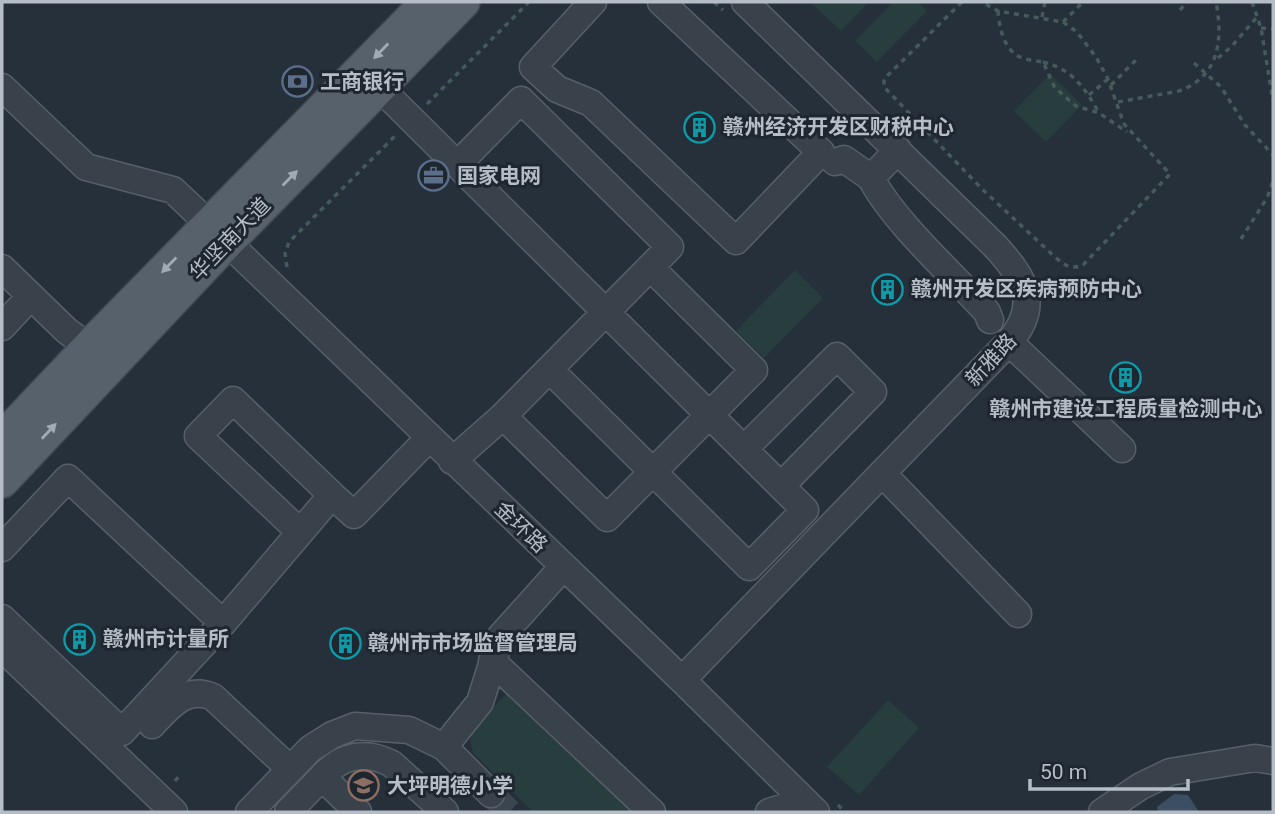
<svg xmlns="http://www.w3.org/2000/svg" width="1275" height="814" font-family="Roboto,'Noto Sans SC',sans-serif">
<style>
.green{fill:#283d3d}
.water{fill:#3c4f62}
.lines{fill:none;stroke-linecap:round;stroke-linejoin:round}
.minor-tunnel{stroke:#3b4550;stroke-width:26;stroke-dasharray:26 13;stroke-linecap:butt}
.minor-casing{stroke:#576069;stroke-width:29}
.major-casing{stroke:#424b54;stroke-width:36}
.path{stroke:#475a5b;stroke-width:3.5;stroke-dasharray:5 5;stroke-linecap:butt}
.minor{stroke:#39424b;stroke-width:26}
.major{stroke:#57616b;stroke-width:33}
.oneway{fill:#a2abb4}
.labels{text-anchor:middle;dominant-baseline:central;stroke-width:6;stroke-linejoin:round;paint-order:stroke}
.poi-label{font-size:21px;font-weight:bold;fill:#b5bdc6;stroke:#1e2730;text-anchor:start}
.street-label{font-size:21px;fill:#b5bdc6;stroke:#1e2730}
</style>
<rect width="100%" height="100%" fill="#25303b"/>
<path class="green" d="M810 2H869L841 31Z
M893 2H918L927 11 877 62 855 41Z
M1050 74 1082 105 1046 142 1014 111Z
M795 270 823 298 764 358 736 331Z
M506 694 634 812H533L473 753 470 739 474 729Z
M888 700 919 728 859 795 827 767Z"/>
<path class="water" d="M1174 794 1188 795 1199 812H1158L1157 807Z"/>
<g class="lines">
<path class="minor-tunnel" d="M491 794 509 812"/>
<defs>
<path id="minor" d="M593 2 533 67 557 89 591 103 736 241 821 152 661 2
M2 87 86 167 173 190 209 224
M380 88 805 510 749 567 550 370
M898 150 871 178C893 221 953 275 987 312L990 320
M835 162 844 159 871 178
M227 242 682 680 816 812
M2 268 67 331 89 347
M2 327 31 296
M1009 342 1122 449
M503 416 607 518 754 370 650 267
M744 449 837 356 873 392 781 486
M452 461 503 416 670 247 521 100 457 165
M882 473 1018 614
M300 532 198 436 233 400 332 495
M2 548 68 478 223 623
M2 618 122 732 223 623 332 495 354 515 429 438
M2 648 174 812
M492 661 652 812
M682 680 1009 342C1041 305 1025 279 996 247L745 2
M152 725C169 707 186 685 213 697L290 769
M444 747 491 794
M322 777C341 755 366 750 392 764L445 812
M249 812 310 749 332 735 355 726 409 730 444 747 480 702 501 636 563 567
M288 812 322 777 358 812
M769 812 804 801
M1102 812 1141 786 1170 772 1255 758 1273 761"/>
<path id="major" d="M2 439 89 347 428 2
M2 481 227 242 463 2"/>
</defs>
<use href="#minor" class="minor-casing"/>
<use href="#major" class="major-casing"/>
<path class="path" d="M714 2 723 10
M962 2 884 79V87L983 190 1055 257C1064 265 1071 270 1083 265L1170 174 1124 124 1108 79 1096 57 1077 32 1063 22 998 11 982 2
M1252 2 1261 28 1273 101
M1180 10 1187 2
M998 11C999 27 1004 50 1020 57 1027 60 1036 61 1043 62L1054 86 1064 96 1076 106 1099 113 1127 132
M1042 17 1045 2
M1063 22 1081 4
M1261 28 1273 29
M1218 58 1232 46 1257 17
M1043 62C1072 69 1085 88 1099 113
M1194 63 1221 87 1245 125 1273 155
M1111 85 1138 58
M1089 95 1108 79
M1118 102 1179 91C1220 76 1223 39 1216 2
M427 104 529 2
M1241 239 1267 198 1273 181
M287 267 285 253 289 242 396 135
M175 781 181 774
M838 805 845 812"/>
<use href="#minor" class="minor"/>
<use href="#major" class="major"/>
</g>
<defs><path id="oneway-solid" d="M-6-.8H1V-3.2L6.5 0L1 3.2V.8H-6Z" transform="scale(1.75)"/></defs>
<g class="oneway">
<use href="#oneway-solid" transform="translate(381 51) rotate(134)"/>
<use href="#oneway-solid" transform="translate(290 178) rotate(-45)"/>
<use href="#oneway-solid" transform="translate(169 265) rotate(134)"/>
<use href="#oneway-solid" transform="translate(49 431) rotate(-47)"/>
</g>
<defs>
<symbol id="bank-ring" viewBox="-11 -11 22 22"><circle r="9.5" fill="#1e2730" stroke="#5c6f8a" stroke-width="1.5"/><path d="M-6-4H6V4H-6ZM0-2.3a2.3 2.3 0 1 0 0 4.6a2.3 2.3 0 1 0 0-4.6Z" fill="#5c6f8a"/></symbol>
<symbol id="building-ring" viewBox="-11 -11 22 22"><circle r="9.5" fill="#1e2730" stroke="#0f9aa8" stroke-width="1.5"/><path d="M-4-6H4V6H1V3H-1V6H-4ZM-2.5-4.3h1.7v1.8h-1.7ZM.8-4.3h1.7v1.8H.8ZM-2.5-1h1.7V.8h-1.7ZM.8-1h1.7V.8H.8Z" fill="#0f9aa8"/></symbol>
<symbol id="office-ring" viewBox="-11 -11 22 22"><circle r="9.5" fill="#1e2730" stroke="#5c6f8a" stroke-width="1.5"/><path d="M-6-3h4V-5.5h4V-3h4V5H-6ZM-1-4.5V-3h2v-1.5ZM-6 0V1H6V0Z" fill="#5c6f8a"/></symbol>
<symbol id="school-ring" viewBox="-11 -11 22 22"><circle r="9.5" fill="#1e2730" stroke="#8d6e63" stroke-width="1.5"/><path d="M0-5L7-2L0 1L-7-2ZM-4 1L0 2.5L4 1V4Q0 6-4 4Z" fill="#8d6e63"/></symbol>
</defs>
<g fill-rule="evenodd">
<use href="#bank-ring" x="280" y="64" width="35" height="35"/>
<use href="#building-ring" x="682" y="110" width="35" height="35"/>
<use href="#office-ring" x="416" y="158" width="35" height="35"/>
<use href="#building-ring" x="870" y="272" width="35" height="35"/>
<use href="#building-ring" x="1108" y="360" width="35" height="35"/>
<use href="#building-ring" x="62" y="622" width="35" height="35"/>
<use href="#building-ring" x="328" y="626" width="35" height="35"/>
<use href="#school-ring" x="346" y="768" width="35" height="35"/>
</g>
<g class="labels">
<g class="poi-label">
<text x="320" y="82">工商银行</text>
<text x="723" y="127">赣州经济开发区财税中心</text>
<text x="457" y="176">国家电网</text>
<text x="911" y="289">赣州开发区疾病预防中心</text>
<text x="1126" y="409" text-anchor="middle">赣州市建设工程质量检测中心</text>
<text x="103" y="639">赣州市计量所</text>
<text x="368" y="643">赣州市市场监督管理局</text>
<text x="387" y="786">大坪明德小学</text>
</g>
<g class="street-label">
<text transform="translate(230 239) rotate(-46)">华坚南大道</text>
<text transform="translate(991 360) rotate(-47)">新雅路</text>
<text transform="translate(521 527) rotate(44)">金环路</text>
</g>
</g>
<rect width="1275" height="814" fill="none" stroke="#b5bdc6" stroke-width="7"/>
<path d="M1030 779v10h158v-10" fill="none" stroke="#b5bdc6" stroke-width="3.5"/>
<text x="1040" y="779" font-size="21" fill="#b5bdc6" stroke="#1e2730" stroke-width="5" paint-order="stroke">50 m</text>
</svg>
